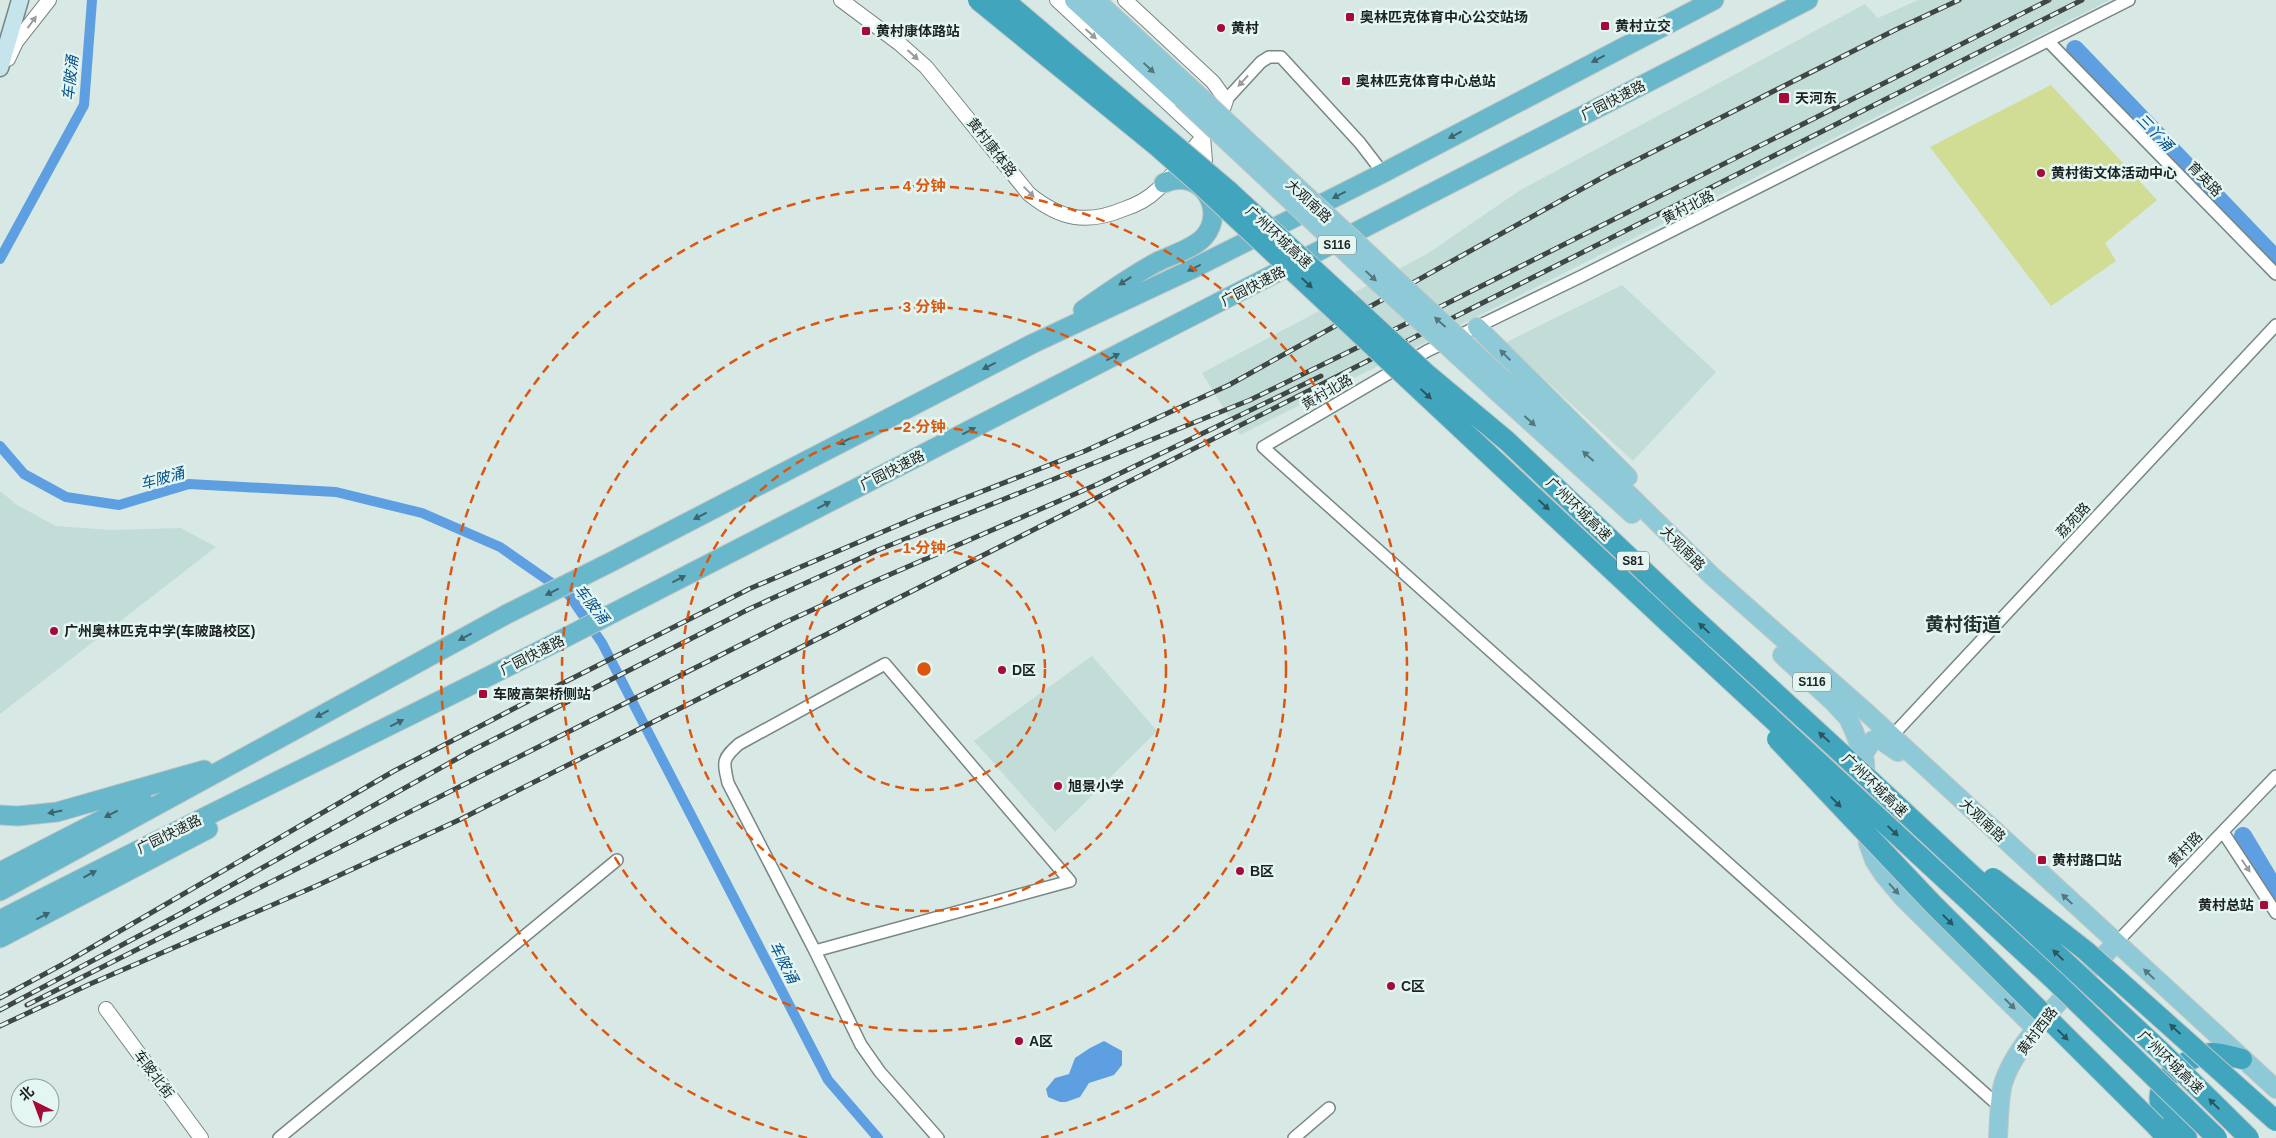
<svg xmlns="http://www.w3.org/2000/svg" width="2276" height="1138" font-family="Arial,'Noto Sans SC',sans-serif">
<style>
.built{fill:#c2dcd7}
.green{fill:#d1dc95}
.water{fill:#5e9fe2}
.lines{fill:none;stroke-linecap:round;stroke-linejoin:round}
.canal{stroke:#5e9fe2;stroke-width:10}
.river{stroke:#5e9fe2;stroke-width:18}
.minor-casing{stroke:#788784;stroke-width:14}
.tertiary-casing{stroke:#788784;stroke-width:16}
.secondary-casing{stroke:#788784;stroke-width:19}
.primary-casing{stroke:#c4c6c5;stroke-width:20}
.trunk-casing{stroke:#c4c6c5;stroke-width:21}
.motorway-casing{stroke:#c4c6c5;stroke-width:22}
.minor{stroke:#fff;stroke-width:11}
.tertiary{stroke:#fff;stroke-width:14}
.secondary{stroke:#c6e4ec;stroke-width:16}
.primary{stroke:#8ec9d8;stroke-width:18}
.trunk{stroke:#68b7cb;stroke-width:19}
.motorway{stroke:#42a5be;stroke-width:20}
.rail-casing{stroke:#3f4746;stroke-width:5}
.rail{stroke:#e4f6f2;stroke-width:3;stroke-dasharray:9;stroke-linecap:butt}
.primary-bridge-casing{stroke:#c4c6c5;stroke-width:20;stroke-linecap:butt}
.motorway-bridge-casing{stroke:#c4c6c5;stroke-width:22;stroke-linecap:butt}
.primary-bridge{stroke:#8ec9d8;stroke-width:18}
.motorway-bridge{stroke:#42a5be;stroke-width:20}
.oneway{fill:#999c9b}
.oneway2{fill:#3e656d}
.oneway3{fill:#55767c}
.oneway4{fill:#2b5660}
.ring{fill:none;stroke:#de560d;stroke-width:2.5;stroke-dasharray:9 6}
.poi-dot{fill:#a50a38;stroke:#e4f6f2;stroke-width:2}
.labels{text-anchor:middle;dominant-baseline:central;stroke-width:5;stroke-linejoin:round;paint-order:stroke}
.shield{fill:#e4f6f2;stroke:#586260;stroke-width:1}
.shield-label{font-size:12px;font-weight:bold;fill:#1c2221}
.poi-label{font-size:14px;font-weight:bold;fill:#1c2221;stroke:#e4f6f2;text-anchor:start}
.street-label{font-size:14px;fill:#1c2221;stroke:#e4f6f2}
.water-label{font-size:15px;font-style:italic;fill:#034f8c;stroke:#e4f6f2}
.district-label{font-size:19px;font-weight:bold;fill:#24312f;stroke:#e4f6f2}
.centre{fill:#de560d;stroke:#e4f6f2;stroke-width:2.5}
.ring-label{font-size:15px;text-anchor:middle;font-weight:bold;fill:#de560d;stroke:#e4f6f2;stroke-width:5;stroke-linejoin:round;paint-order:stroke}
</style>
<rect width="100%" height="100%" fill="#d7e8e5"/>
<path class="built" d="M1918 0H2110L1240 435 1202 373 1427 254 1519 191 1865 4 1878 18Z
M1622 285 1716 372 1633 461 1505 343Z
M0 491 17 505 56 526 111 530 181 528 216 547 0 714Z
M1092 656 1157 731 1055 832 974 741Z"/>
<path class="green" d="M2051 85 2157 200 2105 243 2116 261 2051 306 1930 147Z"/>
<path class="water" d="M1104 1041 1122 1051V1065L1114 1075 1089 1083 1080 1097 1066 1102H1060L1048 1097 1046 1089 1055 1078 1069 1074 1075 1058 1090 1048Z"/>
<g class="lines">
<path class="canal" d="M0 259 84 105 92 0
M0 446 24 474 66 497 119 505 189 484 336 492 422 513 500 547 569 595 602 643 828 1080 878 1138"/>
<path class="river" d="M2075 49 2276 259
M2243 836 2276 891"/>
<defs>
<path id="minor" d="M2049 42 2276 274
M1226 100 1261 62 1269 57H1281L1360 143 1383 173
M885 664 1070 881 815 951 728 783C723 761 722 759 739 744Z
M1892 736 2276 325
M2223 832 2276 913
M2116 943 2276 776
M815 951 861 1045 880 1072 938 1138
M2000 1107 1263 447 1427 351 1582 276 2129 0
M279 1138 617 860
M1294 1138 1329 1108"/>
<path id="tertiary" d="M841 0 900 44 926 67 1029 194C1060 219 1086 225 1124 209 1136 205 1148 199 1157 190 1170 179 1181 163 1192 150 1205 134 1221 120 1226 100L1213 82 1125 0
M1057 0 1203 136 1206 175
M8 59 16 42 49 0
M106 1009 201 1138"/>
<path id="secondary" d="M0 68 20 0"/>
<path id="primary" d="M1074 0 1182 99
M1096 0 1192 89
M1477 327 1628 477
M1502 378 1609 475 1712 576 1866 712 2276 1089
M1494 389 1632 514
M1782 655 1832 701 1848 718 1854 731 1865 761 1868 843 1874 860 1883 874 1904 899 2036 1029
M1863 755 1873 740 1879 739 1898 752
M1998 1138C1999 1122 1999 1104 2002 1088 2012 1042 2083 978 2116 943"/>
<path id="trunk" d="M1083 310C1107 293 1131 276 1157 262 1171 255 1193 249 1204 237 1227 211 1202 167 1164 183
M0 815 18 816 57 812 204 770
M0 872 142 799
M0 891 507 614 611 562 1032 344 1190 270 1383 173 1714 0
M0 920C179 828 361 741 541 650L1808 0
M0 938 208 829"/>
<path id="motorway" d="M2156 1126 2167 1138
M2187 1138C2179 1129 2167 1120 2162 1109 2149 1082 2189 1055 2212 1053 2222 1053 2233 1057 2242 1059"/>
</defs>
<use href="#minor" class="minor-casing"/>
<use href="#tertiary" class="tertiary-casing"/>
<use href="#secondary" class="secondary-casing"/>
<use href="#primary" class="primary-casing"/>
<use href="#trunk" class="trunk-casing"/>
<use href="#motorway" class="motorway-casing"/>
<use href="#minor" class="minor"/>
<use href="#tertiary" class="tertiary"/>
<use href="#secondary" class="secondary"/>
<use href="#primary" class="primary"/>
<use href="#trunk" class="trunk"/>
<use href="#motorway" class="motorway"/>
<defs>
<path id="rail" d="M0 998 65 963 394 771 563 683 749 589 922 515 1085 451 1229 385 1605 176 1897 29 1959 0
M27 1005 786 622 875 581 1098 484 1321 376
M0 1010 178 915 469 752 749 609 878 550 1250 400 1422 316 2049 0
M0 1026 90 984 316 886 461 819 2082 0"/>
</defs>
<use href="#rail" class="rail-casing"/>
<use href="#rail" class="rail"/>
<defs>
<path id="primary-bridge" d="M1192 89 1502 378
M1182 99 1372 277 1494 389"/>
<path id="motorway-bridge" d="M978 0 1158 147 1201 185 1677 631 2055 981 2217 1138
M1004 0 1229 191 1428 375 1507 441 1684 609 1841 753 2164 1054 2249 1138
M1777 739 1933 904 2156 1126
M1993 878 2086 951 2276 1121"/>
</defs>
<use href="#primary-bridge" class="primary-bridge-casing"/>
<use href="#motorway-bridge" class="motorway-bridge-casing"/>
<use href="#primary-bridge" class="primary-bridge"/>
<use href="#motorway-bridge" class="motorway-bridge"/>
</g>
<defs><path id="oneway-solid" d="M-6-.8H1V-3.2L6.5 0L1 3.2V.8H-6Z" transform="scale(1.25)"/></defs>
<g class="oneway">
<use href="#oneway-solid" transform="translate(32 22) rotate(-54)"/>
<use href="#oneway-solid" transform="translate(1091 34) rotate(42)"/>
<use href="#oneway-solid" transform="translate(913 55) rotate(42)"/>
<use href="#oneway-solid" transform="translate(1243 81) rotate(133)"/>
<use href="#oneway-solid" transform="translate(1029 192) rotate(45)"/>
<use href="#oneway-solid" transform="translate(2246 866) rotate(56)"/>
</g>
<g class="oneway2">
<use href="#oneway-solid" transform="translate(1598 59) rotate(152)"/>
<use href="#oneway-solid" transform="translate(1455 135) rotate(152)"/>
<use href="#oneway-solid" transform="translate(1339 195) rotate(153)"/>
<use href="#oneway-solid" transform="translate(1194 268) rotate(154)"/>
<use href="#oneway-solid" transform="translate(1125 281) rotate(147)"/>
<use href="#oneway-solid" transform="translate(1113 357) rotate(-27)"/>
<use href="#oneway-solid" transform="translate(989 366) rotate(153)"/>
<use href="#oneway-solid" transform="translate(969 431) rotate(-27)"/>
<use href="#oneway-solid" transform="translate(845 441) rotate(153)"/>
<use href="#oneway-solid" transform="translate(824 505) rotate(-27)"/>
<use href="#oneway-solid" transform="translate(700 516) rotate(153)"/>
<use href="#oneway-solid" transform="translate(679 579) rotate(-27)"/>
<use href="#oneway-solid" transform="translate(552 592) rotate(154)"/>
<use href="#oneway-solid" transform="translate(465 637) rotate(152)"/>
<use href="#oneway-solid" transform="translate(322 714) rotate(152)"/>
<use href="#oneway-solid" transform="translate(397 723) rotate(-27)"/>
<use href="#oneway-solid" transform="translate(55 812) rotate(169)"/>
<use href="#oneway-solid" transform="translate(111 814) rotate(153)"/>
<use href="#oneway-solid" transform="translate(90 874) rotate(-28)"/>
<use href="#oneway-solid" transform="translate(43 916) rotate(-27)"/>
</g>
<g class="oneway3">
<use href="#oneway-solid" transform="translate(1149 68) rotate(43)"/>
<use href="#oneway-solid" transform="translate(1371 276) rotate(43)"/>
<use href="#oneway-solid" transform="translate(1440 322) rotate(-138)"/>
<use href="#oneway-solid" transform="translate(1505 355) rotate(-135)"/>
<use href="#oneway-solid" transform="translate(1530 421) rotate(42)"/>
<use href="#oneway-solid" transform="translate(1588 456) rotate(-138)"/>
<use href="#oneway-solid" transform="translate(1894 889) rotate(48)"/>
<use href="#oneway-solid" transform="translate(2067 899) rotate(-137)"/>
<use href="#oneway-solid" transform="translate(2149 974) rotate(-137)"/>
<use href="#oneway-solid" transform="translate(2010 1004) rotate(45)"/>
</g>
<g class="oneway4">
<use href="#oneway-solid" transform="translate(1307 283) rotate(43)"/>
<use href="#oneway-solid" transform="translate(1426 394) rotate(43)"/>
<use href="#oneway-solid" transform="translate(1544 505) rotate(43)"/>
<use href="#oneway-solid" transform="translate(1704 628) rotate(-137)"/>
<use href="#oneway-solid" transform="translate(1824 737) rotate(-138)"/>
<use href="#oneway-solid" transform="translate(1836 802) rotate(46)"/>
<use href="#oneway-solid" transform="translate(1893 831) rotate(43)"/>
<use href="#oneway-solid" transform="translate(1948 920) rotate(45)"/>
<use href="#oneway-solid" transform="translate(2058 955) rotate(-136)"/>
<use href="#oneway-solid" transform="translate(2175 1029) rotate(-138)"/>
<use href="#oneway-solid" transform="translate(2063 1035) rotate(44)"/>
<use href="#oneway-solid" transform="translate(2214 1104) rotate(-135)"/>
</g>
<g class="ring">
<circle cx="924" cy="669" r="121"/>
<circle cx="924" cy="669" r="242"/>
<circle cx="924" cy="669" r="362"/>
<path d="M807 1138A483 483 0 1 1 1041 1138"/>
</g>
<g class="poi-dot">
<rect x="1345" y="12" width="10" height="10" rx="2.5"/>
<rect x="1600" y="21" width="10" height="10" rx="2.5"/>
<circle cx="1221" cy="28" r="5"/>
<rect x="861" y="26" width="10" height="10" rx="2.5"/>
<rect x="1341" y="76" width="10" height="10" rx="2.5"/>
<rect x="1778" y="92" width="12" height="12" rx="2.5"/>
<circle cx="2041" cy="173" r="5"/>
<circle cx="54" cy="631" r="5"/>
<circle cx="1002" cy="670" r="5"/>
<rect x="478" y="689" width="10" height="10" rx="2.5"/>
<circle cx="1058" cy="786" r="5"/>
<rect x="2037" y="855" width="10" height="10" rx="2.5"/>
<circle cx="1240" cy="871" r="5"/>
<rect x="2259" y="900" width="10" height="10" rx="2.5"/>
<circle cx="1391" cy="986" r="5"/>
<circle cx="1019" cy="1041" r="5"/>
</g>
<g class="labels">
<g class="shield">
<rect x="1318" y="235.5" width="38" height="19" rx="4"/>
<rect x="1617" y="551.5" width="32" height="19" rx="4"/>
<rect x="1793" y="672.5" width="38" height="19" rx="4"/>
</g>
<g class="shield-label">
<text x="1337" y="245">S116</text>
<text x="1633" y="561">S81</text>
<text x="1812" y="682">S116</text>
</g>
<g class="poi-label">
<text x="1360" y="17">奥林匹克体育中心公交站场</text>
<text x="1615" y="26">黄村立交</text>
<text x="1231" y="28">黄村</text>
<text x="876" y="31">黄村康体路站</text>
<text x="1356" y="81">奥林匹克体育中心总站</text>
<text x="1795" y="98">天河东</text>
<text x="2051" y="173">黄村街文体活动中心</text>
<text x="64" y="631">广州奥林匹克中学(车陂路校区)</text>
<text x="1012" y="670">D区</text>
<text x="493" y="694">车陂高架桥侧站</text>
<text x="1068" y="786">旭景小学</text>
<text x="2052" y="860">黄村路口站</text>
<text x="1250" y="871">B区</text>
<text x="2254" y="905" text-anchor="end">黄村总站</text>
<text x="1401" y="986">C区</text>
<text x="1029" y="1041">A区</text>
</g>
<g class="street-label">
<text transform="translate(1613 100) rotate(-27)">广园快速路</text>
<text transform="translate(992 147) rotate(52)">黄村康体路</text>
<text transform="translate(2205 179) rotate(46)">育英路</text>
<text transform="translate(1309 201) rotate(43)">大观南路</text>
<text transform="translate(1688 207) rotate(-27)">黄村北路</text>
<text transform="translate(1279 237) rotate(43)">广州环城高速</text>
<text transform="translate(1253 286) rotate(-27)">广园快速路</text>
<text transform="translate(1327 392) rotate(-30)">黄村北路</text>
<text transform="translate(892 470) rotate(-27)">广园快速路</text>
<text transform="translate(1579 509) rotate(44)">广州环城高速</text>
<text transform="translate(2073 520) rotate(-47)">荔苑路</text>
<text transform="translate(1683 548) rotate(45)">大观南路</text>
<text transform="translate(532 655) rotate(-27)">广园快速路</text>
<text transform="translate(1875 785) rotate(44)">广州环城高速</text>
<text transform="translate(1983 820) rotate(43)">大观南路</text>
<text transform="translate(169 834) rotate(-26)">广园快速路</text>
<text transform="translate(2185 849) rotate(-46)">黄村路</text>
<text transform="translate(2037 1031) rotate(-53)">黄村西路</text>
<text transform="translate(2171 1062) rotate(44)">广州环城高速</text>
<text transform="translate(154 1074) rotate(53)">车陂北街</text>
</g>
<g class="water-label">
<text transform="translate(70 78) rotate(-84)">车陂涌</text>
<text transform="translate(2155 132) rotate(46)">三丫涌</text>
<text transform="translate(162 478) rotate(-15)">车陂涌</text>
<text transform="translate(592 604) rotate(52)">车陂涌</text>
<text transform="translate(784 962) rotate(63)">车陂涌</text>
</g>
<g class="district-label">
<text x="1963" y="624">黄村街道</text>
</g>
</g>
<circle cx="924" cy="669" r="8" class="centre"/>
<g class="ring-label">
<text x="924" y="191">4 分钟</text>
<text x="924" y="312">3 分钟</text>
<text x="924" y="432">2 分钟</text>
<text x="924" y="553">1 分钟</text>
</g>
<g transform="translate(35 1103) rotate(318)"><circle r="24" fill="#e4f6f2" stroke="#94a19e"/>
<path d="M0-4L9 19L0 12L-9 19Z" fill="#a50a38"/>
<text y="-8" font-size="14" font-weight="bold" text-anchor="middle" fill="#1c2221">北</text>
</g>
</svg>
